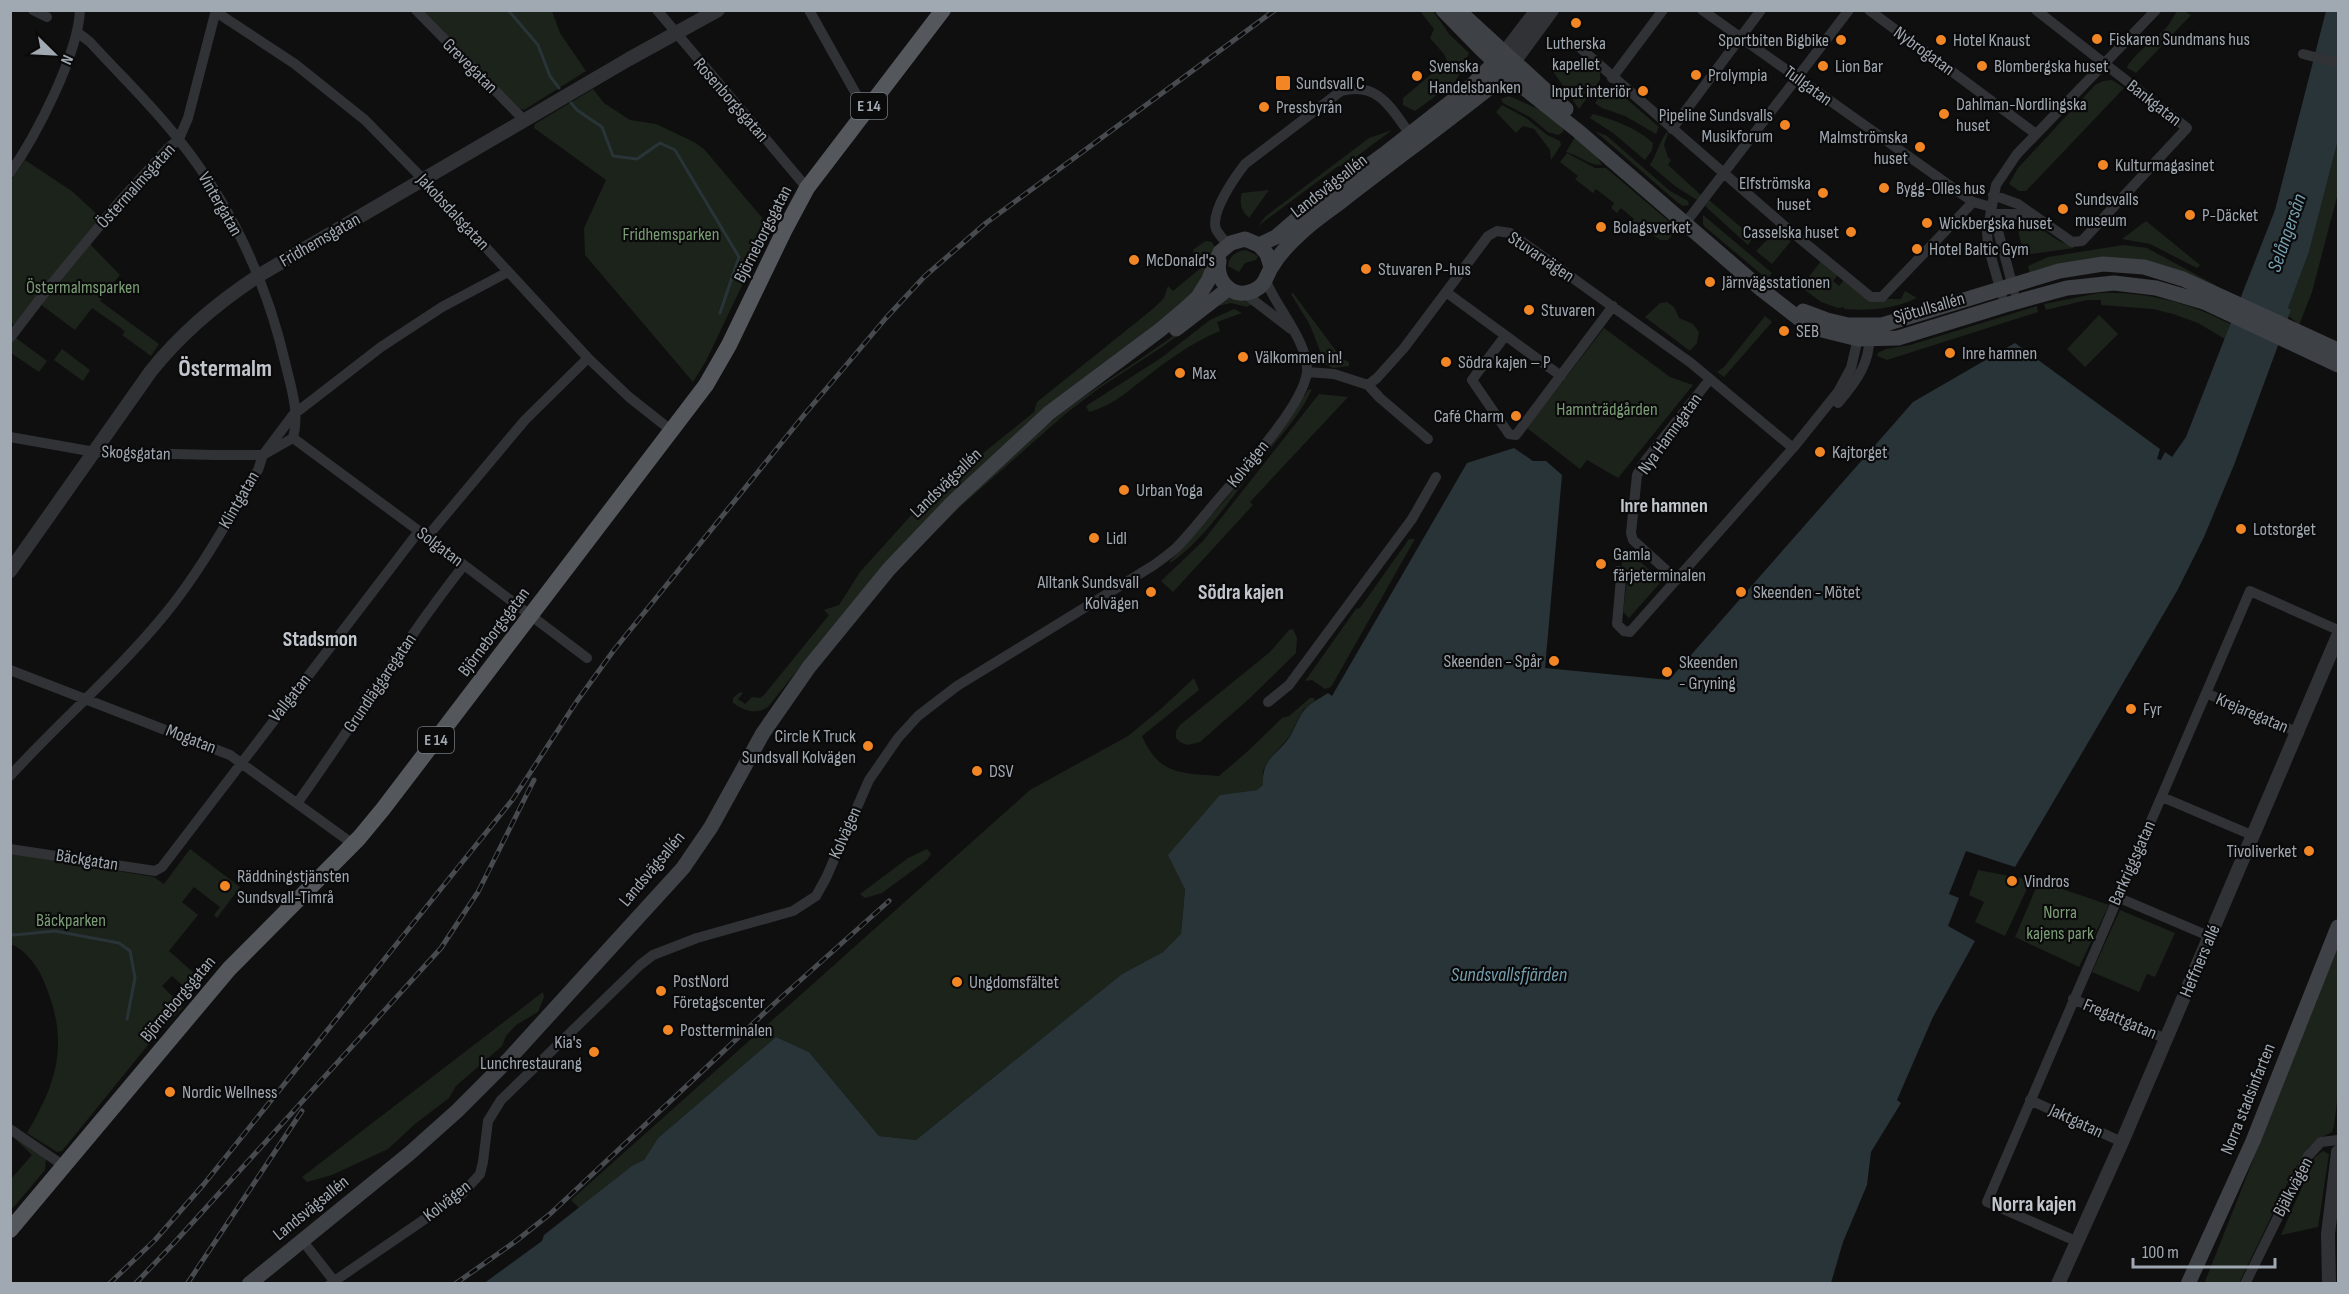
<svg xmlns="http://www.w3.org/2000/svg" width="2349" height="1294" font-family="'Sofia Sans Condensed',sans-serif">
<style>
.green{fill:#1c231b}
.water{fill:#293438}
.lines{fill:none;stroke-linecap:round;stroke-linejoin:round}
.stream{stroke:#293438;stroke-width:3}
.minor{stroke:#303235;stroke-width:10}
.tertiary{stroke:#303235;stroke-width:14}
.secondary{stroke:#3e4145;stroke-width:15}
.trunk{stroke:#54585d;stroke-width:16}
.rail-casing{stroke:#474a4e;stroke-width:5}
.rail{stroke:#0a0a0b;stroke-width:3;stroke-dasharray:9;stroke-linecap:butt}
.poi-dot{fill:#f28625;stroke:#0a0a0b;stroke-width:2}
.labels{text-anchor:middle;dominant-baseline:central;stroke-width:4.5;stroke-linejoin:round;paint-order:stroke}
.shield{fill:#0a0a0b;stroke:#73797f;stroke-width:1.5}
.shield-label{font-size:16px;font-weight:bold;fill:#a0a8b1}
.poi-label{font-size:18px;fill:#a0a8b1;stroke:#0a0a0b;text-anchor:start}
.street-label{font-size:18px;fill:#a0a8b1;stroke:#0a0a0b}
.park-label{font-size:18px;fill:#7b9d76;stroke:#0a0a0b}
.water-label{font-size:20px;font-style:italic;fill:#759eae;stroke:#0a0a0b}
.neighbourhood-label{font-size:20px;font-weight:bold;fill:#c1c6cd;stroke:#0a0a0b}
.quarter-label{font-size:21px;font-weight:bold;fill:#c1c6cd;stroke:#0a0a0b}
.district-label{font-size:24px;font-weight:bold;fill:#c1c6cd;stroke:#0a0a0b}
</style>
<rect width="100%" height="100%" fill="#0f0f10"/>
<path class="green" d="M2179 10 2184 11 2191 15 2136 73 2127 68C2130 58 2156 37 2164 30 2171 24 2172 16 2179 10Z
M424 11H552L560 33 586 71 524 110 519 108Z
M1420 11H1433L1450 35 1469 53 1456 81 1415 111 1403 105V98L1447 61 1444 54 1430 38 1434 29Z
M1556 60 1593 65 1600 71V80L1579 109 1550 67Z
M2112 80 2124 88 2026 191H2019L2009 184 2018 168 2095 85 2103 81Z
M1607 87 1615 89 1659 127 1656 134 1625 116 1602 108 1595 103Z
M593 89 604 103 630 120 656 124 694 142 704 149 770 227 706 361 693 382 585 255 584 228 606 180 534 128 535 124Z
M1509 96 1545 112 1564 127 1563 132 1558 135 1548 132 1530 117 1503 103 1501 99Z
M1502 105 1526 118 1547 135 1560 141 1561 145 1551 160 1550 150 1534 129 1523 126 1516 133 1496 112Z
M1593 114C1614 120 1637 128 1653 143L1652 150 1645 160 1613 133 1590 118Z
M1392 130 1348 163 1337 167 1258 226 1266 216 1361 144 1369 138Z
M1595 131 1607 136 1670 191 1688 201 1689 205 1683 206 1677 202Z
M1667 132 1668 134 1664 145 1668 157 1671 160 1668 165 1701 195 1697 200 1675 186 1650 165C1657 154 1659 142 1667 132Z
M1575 137 1594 152 1602 165C1589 166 1579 155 1566 152Z
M2338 140V193L2312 292 2299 325 2289 316 2291 310 2288 308 2309 252Z
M1567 153 1595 168H1606L1677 228 1668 240H1660L1640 225 1637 228 1631 224 1634 219 1621 208 1617 213 1611 208 1614 203 1596 189 1593 193 1575 179 1578 176 1560 162Z
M25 160 73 192 100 217 14 325 11 322V180Z
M1269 190 1249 218C1241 211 1239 202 1242 193Z
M1709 200 1749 234 1752 239 1748 245 1705 206Z
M1703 215 1772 273 1767 279 1705 227 1703 224Z
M2023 221C2042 224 2054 244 2073 245L2074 248 2024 255 2016 222Z
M2146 221 2200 265 2197 268 2150 244 2122 239Z
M1783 237 1791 241 1772 264 1756 251 1767 240Z
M1206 241 1212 242 1216 249 1193 294 981 466 903 545 816 647 768 707C756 715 745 711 733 703V698L740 692 743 693 738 699 745 704 752 697 760 698 764 695 829 615 824 610 839 605 860 572 925 500 1034 412 1037 402 1154 308 1164 298 1168 286 1173 291 1202 267 1193 252 1194 249Z
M89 243 120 275 100 301 159 344 151 356 122 335 125 332 121 328 92 308 75 330 40 304Z
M2123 245 2147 248 2217 286 2219 290 2154 265 2030 275 2028 266 2048 257Z
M1246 250 1258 256 1256 260 1245 263 1239 272 1228 266C1229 256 1236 251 1246 250Z
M1821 261 1838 275 1833 281 1839 286 1844 280 1884 299H1901L1905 291 1917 298C1894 309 1869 311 1844 309V307L1838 308 1821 302 1801 287Z
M1293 293 1342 359 1349 362V366L1333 368 1325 364 1310 325 1291 294Z
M2099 293C2145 291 2190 303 2230 324L2225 339 2198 323 2173 314 2153 309 2101 305V300H2087L2046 310 2044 304Z
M1228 298 1241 299 1252 304 1247 307 1231 303 1218 306 1162 347 1098 389 1064 415 961 506 923 544 922 543C964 501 1006 458 1052 421 1082 396 1114 377 1146 355 1174 336 1200 316 1228 298Z
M1667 302 1674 307 1679 318 1693 324 1699 332 1697 343 1690 351 1645 317 1660 303Z
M2037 306 2038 312 1887 360 1877 356 1878 353 1886 349 1910 345Z
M1234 309 1242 313 1217 322 1220 331C1190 343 1166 362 1141 381 1123 395 1111 406 1089 412L1086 406 1161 358 1210 320Z
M2099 315 2118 334 2085 367 2067 349Z
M1765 316 1772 322 1724 377 1717 372 1724 367Z
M1604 328 1670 377 1693 385 1618 478 1587 460 1580 469 1527 428Z
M16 338 47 361 39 372 11 353 10 345Z
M62 349 90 370 83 381 54 360Z
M1312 389C1301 415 1278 438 1261 460 1236 491 1203 542 1170 563V561L1226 499 1290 418 1308 390Z
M1319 394 1348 397 1250 502 1253 505 1173 592 1161 581 1203 541Z
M1409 539H1415L1331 687 1325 689 1312 680 1305 681 1356 609 1360 608Z
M1624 548 1660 579V583L1629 618 1623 612 1628 572 1621 571Z
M1293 629 1297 638 1296 653 1250 698 1200 742 1187 745 1180 742 1176 738V731L1180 725 1270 652 1289 630Z
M1194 678 1199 690 1142 736C1159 775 1181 773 1219 776L1248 751 1282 718 1289 716 1310 698H1314L1315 701 1303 710 1289 737 1268 761 1263 771 1264 785 1257 790 1220 795 1185 888 1181 934 1163 952 1122 974 916 1140 879 1136 809 1052 776 1037 658 1138 644 1160 633 1165 579 1208 571 1200 1030 790 1128 736 1162 708Z
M190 849 240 887 217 918 214 915 220 907 194 887 182 902 198 915 169 951 202 980 191 993 172 976 162 986 183 1007 152 1040 62 1151 57 1152 27 1133C58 1081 69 1042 45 984 39 968 27 951 11 944L10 853 154 877 164 884Z
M927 849 931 854 927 860 882 893 865 898 860 894 908 858Z
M1978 870 2031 880 2005 936 1975 922 1984 902 1969 895Z
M2039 881 2109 905 2079 967 2015 937Z
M2120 910 2175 933 2155 977 2147 974 2139 992 2092 972Z
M2338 946V1093L2334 1126 2332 1132 2318 1139 2308 1148 2294 1170 2239 1283 2204 1284Z
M543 992 544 997 538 1012 516 1025 506 1036 502 1046 456 1086 449 1098 415 1124 388 1149 332 1175 307 1182 302 1177Z
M11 1135 46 1159 45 1170 13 1208 11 1205V1179L32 1155Z
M2323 1151 2329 1154 2318 1227 2281 1235 2315 1157Z"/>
<path class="water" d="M2326 11H2338V140L2309 252 2288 308 2291 310 2234 465 2204 537 2177 591 2015 867 1966 851 1949 894 1959 898 1948 926 1975 941 1933 1017 1897 1100 1901 1103 1871 1152 1867 1185 1843 1242 1831 1283 483 1284 542 1241 544 1235 633 1165 644 1160 658 1138 776 1037 809 1052 879 1136 916 1140 1122 974 1163 952 1181 934 1185 889 1168 855 1220 795 1257 790 1263 785C1262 758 1275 757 1289 738 1294 730 1297 721 1302 713 1308 704 1319 699 1328 693L1332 696 1467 463 1514 448 1533 461H1546L1562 475 1545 668 1669 680 1913 402 2015 343 2160 449 2157 459 2161 460 2165 452 2172 457 2186 437 2275 210Z"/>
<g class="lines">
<path class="stream" d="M508 10 538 45 550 76 559 88
M571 103 577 110 602 127 613 156 637 159 660 143 675 150 739 257 720 313
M10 933 14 935 55 931 119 943 130 951 135 978 127 1019"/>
<path class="minor" d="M33 10 47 17
M416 10 525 121
M657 10 807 188
M809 10 860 101 867 108
M1702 10 1973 202 1991 207
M1869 10 2036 134
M216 12 295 64 365 120 418 174 588 358 629 397 672 431
M1578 46 1788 229 1871 297H1882L1973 202
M2303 54 2338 63
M1612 78 1663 10
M1672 129 1761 10
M10 173C36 136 78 55 80 10
M1993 195 2018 204 2072 242 2082 241 2187 128 2036 10
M1991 214 1997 227 2014 291
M1991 214H2014L2031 216
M1690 217 1849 10
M1228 245C1224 240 1219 235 1216 229 1210 212 1235 177 1245 164L1341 91C1381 81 1392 111 1413 138
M1446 292 1561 376
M1244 293 1291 329
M2002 295 1988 246 1987 232 1996 185 2017 154 2156 10
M1505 336 1472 380 1509 434 1516 435 1613 306
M10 338 49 287 120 201 168 148 179 139 188 118 216 10
M1307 372 1334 374 1368 385 1377 378 1404 348 1488 236 1497 231 1510 233 1691 363 1793 448
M1368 385 1380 398 1428 439
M1838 403C1856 382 1872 361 1869 332
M10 437 95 452 214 455H263L293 438C300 413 291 387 285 362 267 283 230 203 179 140 152 105 119 74 90 42L77 32
M293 438 419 531 587 658
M427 537 525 420 588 358
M1618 571 1621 578 1617 624 1624 631 1630 632 1793 448 1838 392 1851 368 1859 334
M1677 580 1633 540 1631 533 1637 475 1645 461 1710 379
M10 670 230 755 353 844
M2206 693 2299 733
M1268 702 1289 685 1412 519 1436 477
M10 776C61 720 119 671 166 613 202 569 229 518 258 470L263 455 293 415 381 347 442 307 508 272
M2162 797 2254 836
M298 802C354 724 404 641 464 565
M10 849 155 871 162 867 419 531
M2117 897 2211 937
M2073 999 2166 1039
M2030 1100 2122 1142
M10 1129 64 1166
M302 1240 334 1281
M2078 1242 1987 1202 2250 591 2338 630
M330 1284 463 1193 480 1174 483 1162 488 1121 501 1100 640 965 653 955 697 938 793 911 816 896 826 878 869 780 898 738 918 716 957 686 1154 565C1161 560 1169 554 1176 548 1192 532 1206 513 1221 496 1244 469 1303 406 1307 372 1309 343 1276 307 1266 281
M2245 1284 2308 1156 2321 1142 2338 1140"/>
<path class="tertiary" d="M1504 53 1537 10
M1514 62 1552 10
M10 571 151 371C182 332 217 303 258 276L629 59 718 10
M2058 1284 2122 1142 2338 636
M2329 1284 2328 1234 2338 1152"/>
<path class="secondary" d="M1443 10 1481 49 1513 79 1578 131 1761 289 1806 324 1818 329 1858 339 1898 338 2005 305 2067 288 2114 283 2156 288 2204 302 2338 365
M1458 10 1566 109
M1259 245 1276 237 1306 211 1387 152 1470 87 1502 55
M1219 261C1215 282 1234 301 1255 290 1267 284 1266 274 1273 265 1280 253 1290 243 1300 234 1313 221 1329 211 1343 200 1392 162 1441 126 1489 88L1512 64
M1803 311 1827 320 1848 325H1882L2059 271 2103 264 2144 267 2183 279 2338 350
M1176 329 1228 289
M249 1284 410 1153 457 1111 509 1059 683 868 711 827 763 733 809 667 889 569 952 503 1049 413 1160 330 1185 309 1198 297 1208 281 1220 252 1231 243 1245 239 1259 245 1267 254 1271 267
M2188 1284 2253 1141 2338 927"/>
<path class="trunk" d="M10 1230 229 969 359 838 383 809 706 385 729 345 784 231 807 188 943 10"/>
<defs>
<path id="rail" d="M109 1284 155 1240 204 1184 403 936 513 799 577 701 614 650 804 415 886 318 924 277 986 223 1275 10
M135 1284 175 1242 441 948 478 892 534 780
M187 1284 302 1111
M455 1284 516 1241 550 1214 776 1002 889 901"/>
</defs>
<use href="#rail" class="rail-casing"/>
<use href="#rail" class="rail"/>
</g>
<g class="poi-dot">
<circle cx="1576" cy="23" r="6"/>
<circle cx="2097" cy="39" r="6"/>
<circle cx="1841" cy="40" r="6"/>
<circle cx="1941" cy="40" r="6"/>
<circle cx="1823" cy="66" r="6"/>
<circle cx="1982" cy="66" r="6"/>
<circle cx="1696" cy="75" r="6"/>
<circle cx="1417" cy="76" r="6"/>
<rect x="1275" y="75" width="16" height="16" rx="3"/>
<circle cx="1643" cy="91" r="6"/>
<circle cx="1264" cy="107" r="6"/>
<circle cx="1944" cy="114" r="6"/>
<circle cx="1785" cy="125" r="6"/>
<circle cx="1920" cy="147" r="6"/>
<circle cx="2103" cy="165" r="6"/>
<circle cx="1884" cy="188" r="6"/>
<circle cx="1823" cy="193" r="6"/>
<circle cx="2063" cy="209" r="6"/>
<circle cx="2190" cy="215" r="6"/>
<circle cx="1927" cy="223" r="6"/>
<circle cx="1601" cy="227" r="6"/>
<circle cx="1851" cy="232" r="6"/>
<circle cx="1917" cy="249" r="6"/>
<circle cx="1134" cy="260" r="6"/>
<circle cx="1366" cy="269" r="6"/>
<circle cx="1710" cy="282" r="6"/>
<circle cx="1529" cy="310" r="6"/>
<circle cx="1784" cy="331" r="6"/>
<circle cx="1950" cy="353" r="6"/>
<circle cx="1243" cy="357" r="6"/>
<circle cx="1446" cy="362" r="6"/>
<circle cx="1180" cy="373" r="6"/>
<circle cx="1516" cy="416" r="6"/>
<circle cx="1820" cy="452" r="6"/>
<circle cx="1124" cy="490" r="6"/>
<circle cx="2241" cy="529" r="6"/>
<circle cx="1094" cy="538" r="6"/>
<circle cx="1601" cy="564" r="6"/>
<circle cx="1151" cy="592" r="6"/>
<circle cx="1741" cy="592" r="6"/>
<circle cx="1554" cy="661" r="6"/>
<circle cx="1667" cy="672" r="6"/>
<circle cx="2131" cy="709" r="6"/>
<circle cx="868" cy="746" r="6"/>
<circle cx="977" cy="771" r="6"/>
<circle cx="2309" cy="851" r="6"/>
<circle cx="2012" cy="881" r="6"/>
<circle cx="225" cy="886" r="6"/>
<circle cx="957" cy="982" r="6"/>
<circle cx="661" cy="991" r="6"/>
<circle cx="668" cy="1030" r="6"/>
<circle cx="594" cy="1052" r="6"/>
<circle cx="170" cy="1092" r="6"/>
</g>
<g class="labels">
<g class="shield">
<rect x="851" y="93" width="36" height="26" rx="4.5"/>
<rect x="418" y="727" width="36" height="26" rx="4.5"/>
</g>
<g class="shield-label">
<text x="869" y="106">E 14</text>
<text x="436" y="740">E 14</text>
</g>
<g class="poi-label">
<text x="2109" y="39">Fiskaren Sundmans hus</text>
<text x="1829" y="40" text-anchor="end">Sportbiten Bigbike</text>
<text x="1953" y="40">Hotel Knaust</text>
<text x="1576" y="43" text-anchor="middle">Lutherska<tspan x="1576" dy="21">kapellet</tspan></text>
<text x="1429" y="66">Svenska<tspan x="1429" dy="21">Handelsbanken</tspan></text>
<text x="1835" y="66">Lion Bar</text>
<text x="1994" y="66">Blombergska huset</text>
<text x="1708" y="75">Prolympia</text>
<text x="1296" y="83">Sundsvall C</text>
<text x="1631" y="91" text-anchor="end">Input interiör</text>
<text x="1956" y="104">Dahlman-Nordlingska<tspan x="1956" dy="21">huset</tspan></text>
<text x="1276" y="107">Pressbyrån</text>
<text x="1773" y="115" text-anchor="end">Pipeline Sundsvalls<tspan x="1773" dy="21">Musikforum</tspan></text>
<text x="1908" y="137" text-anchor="end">Malmströmska<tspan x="1908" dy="21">huset</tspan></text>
<text x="2115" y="165">Kulturmagasinet</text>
<text x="1811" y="183" text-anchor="end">Elfströmska<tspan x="1811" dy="21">huset</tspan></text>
<text x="1896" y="188">Bygg-Olles hus</text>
<text x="2075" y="199">Sundsvalls<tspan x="2075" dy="21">museum</tspan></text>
<text x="2202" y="215">P-Däcket</text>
<text x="1939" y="223">Wickbergska huset</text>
<text x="1613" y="227">Bolagsverket</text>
<text x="1839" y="232" text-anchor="end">Casselska huset</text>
<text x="1929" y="249">Hotel Baltic Gym</text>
<text x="1146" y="260">McDonald's</text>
<text x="1378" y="269">Stuvaren P-hus</text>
<text x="1722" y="282">Järnvägsstationen</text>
<text x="1541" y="310">Stuvaren</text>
<text x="1796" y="331">SEB</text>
<text x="1962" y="353">Inre hamnen</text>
<text x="1255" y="357">Välkommen in!</text>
<text x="1458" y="362">Södra kajen – P</text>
<text x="1192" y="373">Max</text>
<text x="1504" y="416" text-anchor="end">Café Charm</text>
<text x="1832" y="452">Kajtorget</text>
<text x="1136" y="490">Urban Yoga</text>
<text x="2253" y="529">Lotstorget</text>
<text x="1106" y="538">Lidl</text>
<text x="1613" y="554">Gamla<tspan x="1613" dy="21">färjeterminalen</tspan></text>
<text x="1139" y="582" text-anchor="end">Alltank Sundsvall<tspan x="1139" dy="21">Kolvägen</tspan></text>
<text x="1753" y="592">Skeenden - Mötet</text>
<text x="1542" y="661" text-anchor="end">Skeenden - Spår</text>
<text x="1679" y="662">Skeenden<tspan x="1679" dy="21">- Gryning</tspan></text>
<text x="2143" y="709">Fyr</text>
<text x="856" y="736" text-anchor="end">Circle K Truck<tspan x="856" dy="21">Sundsvall Kolvägen</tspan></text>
<text x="989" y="771">DSV</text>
<text x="2297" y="851" text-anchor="end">Tivoliverket</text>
<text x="237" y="876">Räddningstjänsten<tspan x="237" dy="21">Sundsvall-Timrå</tspan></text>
<text x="2024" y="881">Vindros</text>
<text x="673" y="981">PostNord<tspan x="673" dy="21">Företagscenter</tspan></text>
<text x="969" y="982">Ungdomsfältet</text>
<text x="680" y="1030">Postterminalen</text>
<text x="582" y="1042" text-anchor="end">Kia's<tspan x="582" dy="21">Lunchrestaurang</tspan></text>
<text x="182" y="1092">Nordic Wellness</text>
</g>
<g class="street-label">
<text transform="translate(1924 51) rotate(36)">Nybrogatan</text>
<text transform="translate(470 66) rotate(45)">Grevegatan</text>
<text transform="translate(1808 86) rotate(36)">Tullgatan</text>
<text transform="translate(731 100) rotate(49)">Rosenborgsgatan</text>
<text transform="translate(2154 103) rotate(38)">Bankgatan</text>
<text transform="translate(136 186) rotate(-48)">Östermalmsgatan</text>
<text transform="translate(1329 186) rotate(-38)">Landsvägsallén</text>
<text transform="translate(220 204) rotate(60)">Vintergatan</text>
<text transform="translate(453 212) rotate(47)">Jakobsdalsgatan</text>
<text transform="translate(763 234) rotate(-63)">Björneborgsgatan</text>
<text transform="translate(320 240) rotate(-30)">Fridhemsgatan</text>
<text transform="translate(1541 257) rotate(34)">Stuvarvägen</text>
<text transform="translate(1929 308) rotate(-16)">Sjötullsallén</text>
<text transform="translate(1670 434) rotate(-54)">Nya Hamngatan</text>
<text transform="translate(136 453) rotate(2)">Skogsgatan</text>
<text transform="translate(1248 464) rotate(-51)">Kolvägen</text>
<text transform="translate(946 483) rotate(-44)">Landsvägsallén</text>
<text transform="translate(239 500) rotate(-60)">Klintgatan</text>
<text transform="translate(440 547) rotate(37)">Solgatan</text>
<text transform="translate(494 632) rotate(-53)">Björneborgsgatan</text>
<text transform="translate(380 683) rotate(-56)">Grundläggaregatan</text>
<text transform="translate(290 698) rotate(-52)">Vallgatan</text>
<text transform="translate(2252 713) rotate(23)">Krejaregatan</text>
<text transform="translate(191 739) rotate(21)">Mogatan</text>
<text transform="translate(845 833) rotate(-66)">Kolvägen</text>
<text transform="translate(87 860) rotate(9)">Bäckgatan</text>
<text transform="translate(2132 863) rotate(-66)">Barkriggsgatan</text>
<text transform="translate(652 869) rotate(-50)">Landsvägsallén</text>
<text transform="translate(2200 961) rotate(-67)">Heffners allé</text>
<text transform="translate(178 999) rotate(-50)">Björneborgsgatan</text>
<text transform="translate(2120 1019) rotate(23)">Fregattgatan</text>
<text transform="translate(2248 1099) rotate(-68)">Norra stadsinfarten</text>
<text transform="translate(2076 1121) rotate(25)">Jaktgatan</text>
<text transform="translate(2293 1187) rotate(-62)">Bjälkvägen</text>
<text transform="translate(447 1201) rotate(-38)">Kolvägen</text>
<text transform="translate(311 1208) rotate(-39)">Landsvägsallén</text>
</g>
<g class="park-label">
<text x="671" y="234">Fridhemsparken</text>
<text x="83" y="287">Östermalmsparken</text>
<text x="1607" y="409">Hamnträdgården</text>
<text x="2060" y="912">Norra<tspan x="2060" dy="21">kajens park</tspan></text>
<text x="71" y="920">Bäckparken</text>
</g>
<g class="water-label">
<text transform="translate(2287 233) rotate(-71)">Selångersån</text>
<text x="1509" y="975">Sundsvallsfjärden</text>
</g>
<g class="neighbourhood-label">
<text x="1664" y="506">Inre hamnen</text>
</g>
<g class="quarter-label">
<text x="1241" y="592">Södra kajen</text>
<text x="320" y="639">Stadsmon</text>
<text x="2034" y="1204">Norra kajen</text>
</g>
<g class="district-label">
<text x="225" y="368">Östermalm</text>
</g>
</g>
<rect width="2349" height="1294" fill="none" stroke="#a0a8b1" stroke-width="24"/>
<g transform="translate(54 54) rotate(114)" stroke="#0a0a0b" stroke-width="4.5" paint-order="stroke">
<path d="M0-4.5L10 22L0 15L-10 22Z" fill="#a0a8b1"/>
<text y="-9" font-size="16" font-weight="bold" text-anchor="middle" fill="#a0a8b1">N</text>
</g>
<path d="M2133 1258v9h142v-9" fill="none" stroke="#a0a8b1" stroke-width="3"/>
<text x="2142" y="1258" font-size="18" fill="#a0a8b1" stroke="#0a0a0b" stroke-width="4.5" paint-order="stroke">100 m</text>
</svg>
